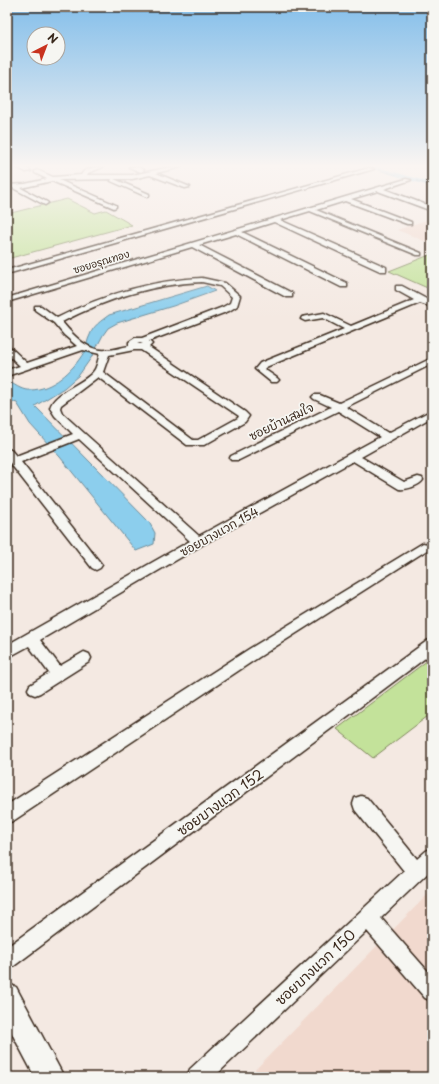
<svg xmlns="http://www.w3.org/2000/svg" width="439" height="1084" font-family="'Playpen Sans','Playpen Sans Thai',sans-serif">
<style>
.built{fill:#f1d9ce}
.green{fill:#c3e29a;stroke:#7f865c}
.water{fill:#8cceed;stroke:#6c8c9a}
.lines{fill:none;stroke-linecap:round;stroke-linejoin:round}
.canal{fill:#8cceed;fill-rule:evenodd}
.minor-casing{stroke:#3b2a1e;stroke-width:3}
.major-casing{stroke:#3b2a1e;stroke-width:3}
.path{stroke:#3b2a1e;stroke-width:1;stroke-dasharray:0.5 1.5;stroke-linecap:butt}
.minor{fill:#f6f6f2;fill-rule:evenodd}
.major{fill:#f6f6f2;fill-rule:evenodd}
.labels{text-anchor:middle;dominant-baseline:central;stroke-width:3.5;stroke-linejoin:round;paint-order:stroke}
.far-street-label{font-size:10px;fill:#3b2a1e;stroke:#f6f6f2}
.street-label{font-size:12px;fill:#3b2a1e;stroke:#f6f6f2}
.near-street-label{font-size:14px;fill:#3b2a1e;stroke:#f6f6f2}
</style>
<rect width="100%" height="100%" fill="#f4e9e2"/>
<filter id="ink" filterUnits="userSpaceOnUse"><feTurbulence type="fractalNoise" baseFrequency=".025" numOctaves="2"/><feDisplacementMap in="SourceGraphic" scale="8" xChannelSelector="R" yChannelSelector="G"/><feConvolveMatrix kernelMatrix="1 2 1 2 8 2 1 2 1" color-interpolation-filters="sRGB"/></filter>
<g filter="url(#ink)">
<path class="built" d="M432 218V244L397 230Z
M432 890V1077H248Z"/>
<path class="green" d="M67 199 95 213 106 210 132 225 7 259V214Z
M432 254V290L389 271Z
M432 657V713L373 758 337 729Z"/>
<path class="water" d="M207 286 215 291 173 306 117 323 108 328 103 335 91 358 79 375 64 388 35 406 149 522 155 533 154 544 136 551 60 457 30 424 17 403 7 400V383L10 382C16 386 24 391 30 390 52 390 73 371 84 352 87 347 87 340 90 335 93 326 101 321 109 315Z"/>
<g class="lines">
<path class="canal" d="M367 167H377L432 183V187Z"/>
<defs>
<path id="minor" d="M17 167H24L31 171 26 172Z
M95 167H103L88 173 87 175H132L171 167H181L156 173 190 187 185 188 150 175 132 179H114L149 194V196L147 197 111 181 112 179 59 180 116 205V207L114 208 52 181 21 188 47 202 48 203 45 205 13 188 7 189V185L25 184 47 179 35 173V171L37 170 53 177 81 175 84 171Z
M129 167H137L144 170 141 172Z
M432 167V172L429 170Z
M369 168 374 169 7 274V270Z
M406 179 411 180 384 189 432 207V211L378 191 351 199 411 222V224H407L345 201 316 210 421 253V255H417L310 211 280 220 386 267V271H380L274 222 242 232 347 283V287H341L236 234 199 245 292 293V297H286L192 247 7 302V298Z
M202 278 225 283 240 296 237 306 229 311 149 341 152 344 149 347 245 412 249 416 245 422 204 445H187L98 377 61 405 60 408 62 413 84 433 199 536 380 437 338 411 239 460H231L230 458 231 456 331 407 314 399 312 397 314 395H320L339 403 432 358V364L346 407 388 433 432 410V417L361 457 404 482 418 477 422 478 423 480C419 486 406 490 399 489L353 461 202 545 40 640 60 666 84 652 89 654 91 658 89 662 40 693 35 695 30 693 28 689 30 685 49 673 29 646 7 658V645L190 541 79 439 21 462 102 565 100 568 96 570 92 568 7 459V449L11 450 16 456 73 434 55 416 50 408C54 392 83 384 93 372 97 368 98 359 100 354L83 350 7 376V370L20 366 7 354V346L10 347 27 363 77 346 64 335 54 323 35 310V306H41L57 318C103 295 151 280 202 278ZM202 282 220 286 232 297 230 303 223 307 142 338H135L129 342V346C122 347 114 350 107 350 88 352 73 335 62 322 106 299 152 284 202 282ZM140 343 143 344H137ZM134 350H141L239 416 238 418 198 440H193L103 372 109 355Z
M396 286H402L432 302V307L420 303 266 367 264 369 277 378 279 380 277 382H271L255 369 260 363 344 329 323 318 305 321 301 319 302 317 324 313 351 326 414 300 396 290Z
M423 543 427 544 429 547 427 550 259 657 13 821 7 823V805L249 649Z
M432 639V653L14 966 7 969V947L427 641Z
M361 796 367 798 417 859 426 851 432 848V869L381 918 432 976V1001L425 998 367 931 214 1077H187L190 1069 404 871 355 810 353 804 355 798Z"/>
<path id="major" d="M7 983 16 987 64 1077H35L7 1024Z"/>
</defs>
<use href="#minor" class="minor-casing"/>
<use href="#major" class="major-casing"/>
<path class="path" d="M378 170 397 175
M417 181 432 186"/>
<use href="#minor" class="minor"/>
<use href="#major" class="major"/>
</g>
</g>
<linearGradient id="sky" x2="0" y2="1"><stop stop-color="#83beea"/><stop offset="0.52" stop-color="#faf5f2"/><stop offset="1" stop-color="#faf5f2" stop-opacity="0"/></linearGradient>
<rect width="439" height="319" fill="url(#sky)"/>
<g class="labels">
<g class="far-street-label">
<text transform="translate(101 261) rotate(-17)">ซอยอรุณทอง</text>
</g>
<g class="street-label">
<text transform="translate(281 421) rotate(-26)">ซอยบ้านสมใจ</text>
<text transform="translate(219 531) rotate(-29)">ซอยบางแวก 154</text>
</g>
<g class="near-street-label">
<text transform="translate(220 802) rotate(-36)">ซอยบางแวก 152</text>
<text transform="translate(315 967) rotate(-43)">ซอยบางแวก 150</text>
</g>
</g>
<rect width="439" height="1084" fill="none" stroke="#f6f6f2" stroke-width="24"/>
<rect x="12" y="12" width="415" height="1060" fill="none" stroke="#3b2a1e" stroke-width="1.5" filter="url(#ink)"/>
<g transform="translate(46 46) rotate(42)"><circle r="19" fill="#f6f6f2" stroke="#aba49d"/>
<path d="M0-3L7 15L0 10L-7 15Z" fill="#c8321e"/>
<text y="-6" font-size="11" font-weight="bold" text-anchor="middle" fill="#3b2a1e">N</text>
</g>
</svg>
